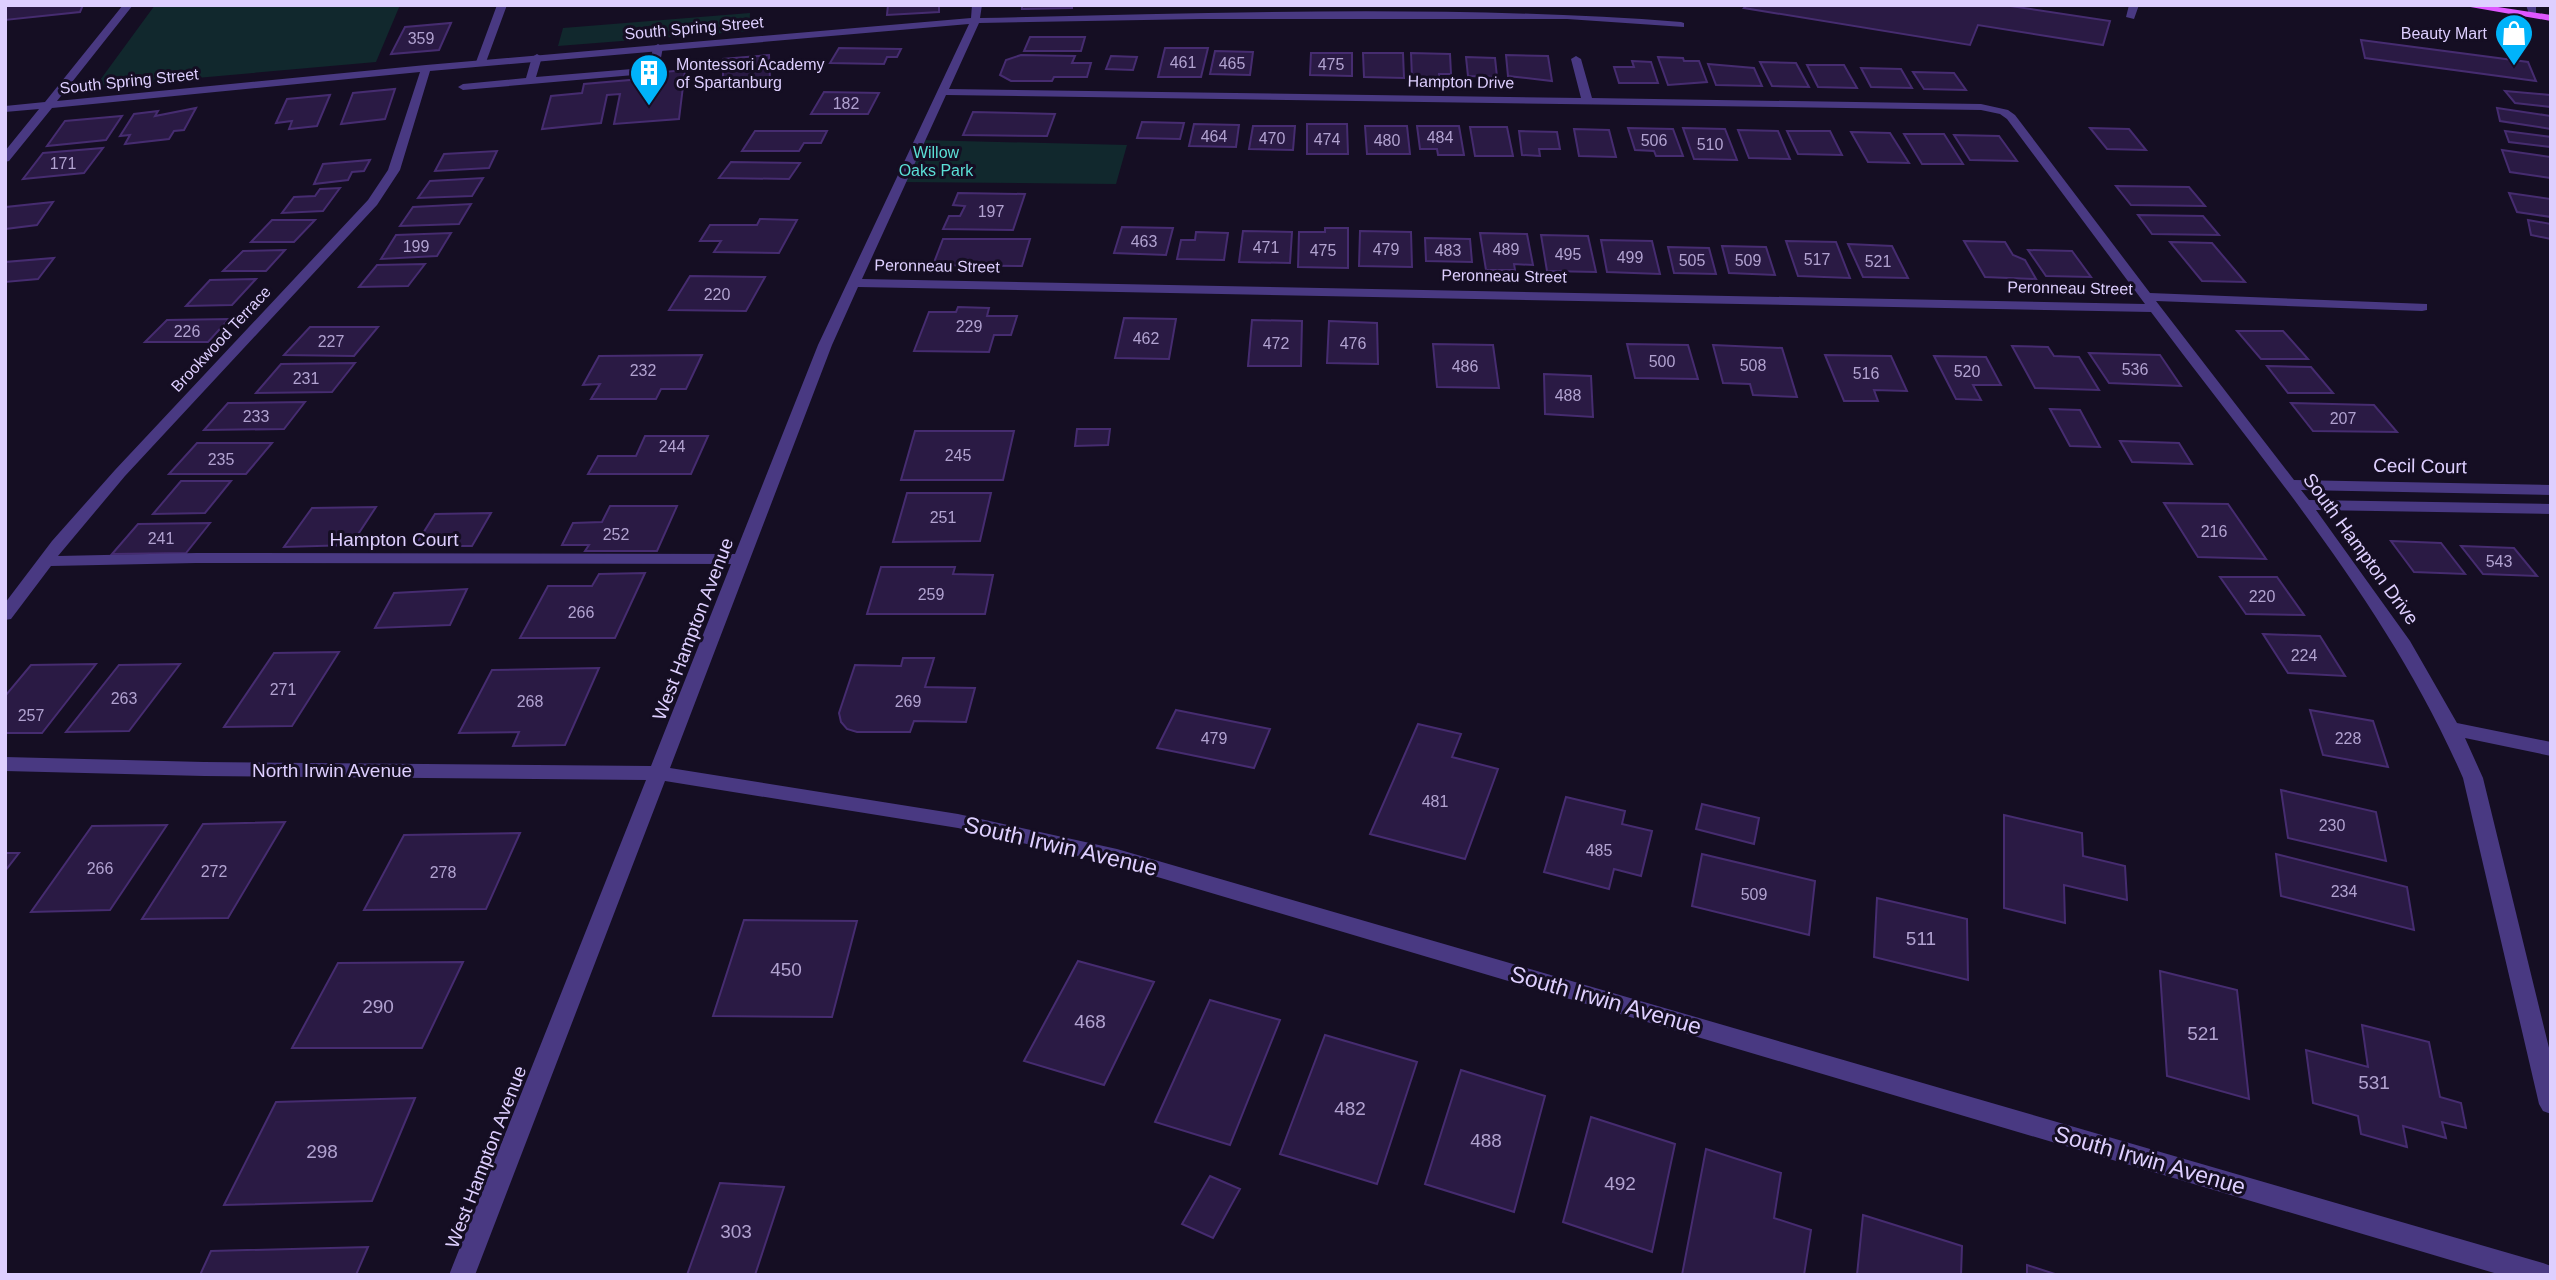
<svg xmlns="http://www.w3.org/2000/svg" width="2556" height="1280" font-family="Helvetica,sans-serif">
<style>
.green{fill:#11282d}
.building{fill:#2a1a44;stroke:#462c70;stroke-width:2}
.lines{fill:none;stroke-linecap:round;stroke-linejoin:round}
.service{fill:#493982;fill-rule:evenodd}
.minor{fill:#493982;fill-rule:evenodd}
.tertiary{fill:#493982;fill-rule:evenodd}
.primary{fill:#df57ff;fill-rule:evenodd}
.labels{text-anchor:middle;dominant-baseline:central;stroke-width:6;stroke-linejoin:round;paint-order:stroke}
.far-street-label{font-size:16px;fill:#decfff;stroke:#150e23}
.far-poi-label{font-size:16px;fill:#decfff;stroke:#150e23;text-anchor:end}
.number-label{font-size:16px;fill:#b1a2d0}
.far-park-label{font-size:16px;fill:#5bdfd6;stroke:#150e23}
.street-label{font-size:19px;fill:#decfff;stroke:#150e23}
.near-number-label{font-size:19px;fill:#b1a2d0}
.near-street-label{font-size:23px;fill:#decfff;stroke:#150e23}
</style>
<rect width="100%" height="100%" fill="#150e23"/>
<path class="green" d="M155 5H400L376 62 95 87Z
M750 13 749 31 558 46 563 28Z
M919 140 1127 145 1116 184 899 182Z"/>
<path class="building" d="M5 5H83L80 12 5 20Z
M888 5H939V12L887 15Z
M1022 5H1072V8L1022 9Z
M1747 5H2004L2110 21 2103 45 1978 25 1970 45 1744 8Z
M451 23 439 50 391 54 405 27Z
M1030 37H1085L1081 51H1024Z
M2361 40 2528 62 2536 81 2365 58Z
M839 48 901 49 897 57H887L884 64 830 63Z
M1165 48H1208L1201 77H1158Z
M1215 51 1253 52 1250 75 1210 74Z
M1311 53H1352V76L1310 75Z
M1363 53H1403L1404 78 1364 77Z
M1411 53 1450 54 1451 74H1439V79L1412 78Z
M769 55 770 80 723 84V59Z
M1021 55 1075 56 1072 63H1091L1087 77H1054L1052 81H1011L1000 75 1006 60Z
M1506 55 1548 56 1552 81 1508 76Z
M1111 56 1137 57 1133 70 1106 69Z
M1466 57 1495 58 1497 77 1468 76Z
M1658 57 1683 58 1684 61H1699L1707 82 1668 85Z
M1632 61 1651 62 1658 83H1619L1614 67H1634Z
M1760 62 1796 63 1809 87 1772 86Z
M1708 64 1754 68 1762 86 1716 85Z
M1807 65H1844L1857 88 1818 87Z
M1861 68 1901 69 1912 88 1871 87Z
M685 70 679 119 614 124 620 94 607 95 601 123 542 129 551 96 582 93 584 84 641 79 642 74Z
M1913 72 1954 73 1966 90 1924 89Z
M395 89 385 119 341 124 353 93Z
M2505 91 2550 95 2551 107 2515 103Z
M824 92 879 93 868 114H811Z
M330 95 317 126 289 129 292 121 276 123 287 99Z
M196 108 184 130 174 131 169 139 125 144 130 135 120 136 134 114 158 111 155 116Z
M2497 108 2551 116V129L2500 121Z
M973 112 1055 114 1047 136 963 135Z
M122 116 106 140 47 146 65 121Z
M1142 122 1184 123 1180 139 1137 138Z
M1194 124 1239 125 1236 147 1189 146Z
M1307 124H1347L1348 154H1307Z
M1253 126H1295L1293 150 1249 149Z
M1365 126H1407L1410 154H1367Z
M1417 126H1459L1464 155H1438L1437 149H1420Z
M1470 127H1507L1513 156H1475Z
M1628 128 1673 129 1683 156H1656L1654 151 1635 150Z
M1683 128 1725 129 1737 160 1694 159Z
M2090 128 2129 129 2146 150 2107 149Z
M1574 129 1609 130 1616 157 1579 156Z
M1738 130 1778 131 1790 159 1749 158Z
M755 131H827L821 143H804L799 151H742Z
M1519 131 1557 132 1560 149H1539L1540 156 1522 155Z
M1787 131H1830L1842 155 1798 154Z
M2505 131 2551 137V147L2509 142Z
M1851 132 1890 133 1909 163 1868 162Z
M1904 134H1944L1963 164H1922Z
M1954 135 1999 136 2017 161 1970 160Z
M103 148 84 173 23 179 43 153Z
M2502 150 2551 157V178L2510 172Z
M497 151 489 168 435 171 444 154Z
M370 160 364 171 352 172 348 180 314 184 323 164Z
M731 162 800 163 789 179 719 178Z
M483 178 472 196 418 198 430 181Z
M2116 186 2189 187 2205 206 2131 205Z
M340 188 323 211 282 213 294 197 315 196 320 189Z
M958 193 1025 194 1013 230 943 229 949 216H960L965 206 953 205Z
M2509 193 2551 199V217L2517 212Z
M53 202 37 225 5 229 6 207Z
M471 204 459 224 400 226 413 207Z
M2138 215 2203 216 2219 235 2152 234Z
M760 219 797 220 779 253 714 252 721 241H700L710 225H757Z
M272 220H315L294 242H251Z
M2528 220 2551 224V239L2531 235Z
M1122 227 1173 228 1166 255 1114 253Z
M1325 228H1348V268L1298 267 1299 232H1325Z
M1243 231 1292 232 1290 263 1239 262Z
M1360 231 1411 232 1412 267 1359 266Z
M1196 232 1228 233 1224 260 1177 259 1181 240H1195Z
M451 233 437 256 381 259 396 235Z
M1480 233 1527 234 1533 265 1514 264 1515 270H1486Z
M1541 235 1588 236 1596 272 1547 271Z
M1425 238 1470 239 1472 262 1426 261Z
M943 239H1030L1022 266 933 265Z
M1601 240 1652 241 1660 274 1607 272Z
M1786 241 1836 242 1850 278 1798 276Z
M1964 241 2005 242 2013 255 2025 260 2036 279 1985 277Z
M2170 242 2212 243 2245 282 2202 281Z
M1848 244 1892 246 1908 278 1863 277Z
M1722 246 1766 247 1775 275 1729 273Z
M1668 247 1709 248 1716 274 1674 273Z
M285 250 266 271H223L243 251Z
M2028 250 2072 251 2091 277 2046 276Z
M54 258 38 279 5 282V262Z
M425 264 408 286 359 287 377 265Z
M690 276 765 277 746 311 669 310Z
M256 279 232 305 186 306 210 280Z
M958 307 989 308 987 316H1017L1011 335H994L989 352 914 351 929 312H956Z
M1124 318 1176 319 1169 359 1115 358Z
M229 319 208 342H145L167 320Z
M1252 320 1302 321 1301 366H1248Z
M1329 321 1377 323 1378 364 1327 363Z
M310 327H378L354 356 284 355Z
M2237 331H2283L2308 359H2261Z
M1433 344 1493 345 1499 388 1437 387Z
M1627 344 1688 345 1698 379 1635 378Z
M1713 345 1782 348 1797 397 1753 395 1750 384 1723 383Z
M2012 346 2048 347 2054 356 2079 357 2099 390 2035 388Z
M2089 353 2160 355 2181 386 2109 383Z
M702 355 686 389H661L656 399H591L600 384 583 385 599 356Z
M1825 355 1891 356 1907 391 1874 390 1878 401H1844Z
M1934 356 1986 357 2001 385H1973L1981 400 1956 399Z
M355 363 332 392 256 393 281 364Z
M2267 366 2311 367 2333 393H2288Z
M1544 374 1591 376 1593 417 1545 414Z
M305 402 284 429 204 430 228 403Z
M2291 403 2374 405 2397 432 2313 431Z
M2050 409 2080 410 2100 447 2070 446Z
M1077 429H1110L1108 445 1075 446Z
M915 431H1014L1003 480H901Z
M645 436H708L691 474H588L598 456H636Z
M2120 441 2179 443 2192 464 2132 462Z
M197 443H272L246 474H169Z
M181 481H231L205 513 153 514Z
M907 493H991L980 541 893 542Z
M2164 503 2228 504 2266 559 2198 557Z
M610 506H677L657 551H585L589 545H562L573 523 602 522Z
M376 507 351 545 284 547 312 508Z
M491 513 472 546H415L435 514Z
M210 523 186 553 112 554 138 524Z
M2391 541 2441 543 2465 574 2414 572Z
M2461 546 2514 548 2537 576 2483 574Z
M881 567H955L953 574 993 575 985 614H867Z
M645 573 615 638H520L548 586H592L599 574Z
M2220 577H2277L2304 615 2246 614Z
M467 589 450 625 375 628 394 593Z
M2263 634 2320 636 2345 676 2288 673Z
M339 652 292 726 224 727 274 653Z
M903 658H934L925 687 975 688 966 722 914 721 910 732H857L847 729 841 722 839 713 855 665 901 666Z
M96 664 42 733H5V696L31 665Z
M180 664 129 731 66 732 119 665Z
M599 668 565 745 513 746 519 732 459 733 492 670Z
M1176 710 1270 729 1254 768 1157 748Z
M2310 710 2373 721 2388 767 2323 755Z
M1418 724 1461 734 1452 757 1498 769 1465 859 1370 834Z
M2281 790 2376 812 2386 861 2288 838Z
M1566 797 1625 811 1622 824 1652 831 1641 876 1614 869 1609 889 1544 872Z
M1702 804 1759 818 1754 844 1696 829Z
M2004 815 2082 833 2083 856 2125 866 2127 900 2064 885 2065 923 2004 908Z
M285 822 228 918 142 919 203 824Z
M167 825 110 910 31 912 92 826Z
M520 833 486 909 364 910 404 835Z
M5 853H19L5 871Z
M1702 854 1815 881 1809 935 1692 906Z
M2276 854 2407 887 2414 930 2281 896Z
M1877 898 1967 919 1968 980 1874 957Z
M744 920 857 921 832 1017 713 1016Z
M1078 961 1154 982 1104 1085 1024 1061Z
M463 962 422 1048H292L338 963Z
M2160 971 2237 990 2249 1099 2167 1076Z
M1210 1000 1280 1020 1230 1145 1155 1122Z
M2362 1025 2429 1042 2440 1097 2461 1103 2466 1128 2442 1122 2446 1138 2403 1126 2407 1147 2361 1134 2358 1116 2313 1103 2306 1050 2368 1067Z
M1325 1035 1417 1062 1377 1184 1280 1154Z
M1461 1070 1545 1096 1514 1212 1425 1184Z
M415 1098 372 1201 224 1205 276 1102Z
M1591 1117 1675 1144 1652 1252 1563 1222Z
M1706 1149 1781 1173 1774 1218 1811 1230 1804 1275H1682Z
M1210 1176 1240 1189 1213 1238 1182 1224Z
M720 1183 784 1187 755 1275H687Z
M1863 1215 1962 1246 1961 1275H1857Z
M368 1247 356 1275H200L211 1251Z
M2027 1265 2058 1275H2027Z"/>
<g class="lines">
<path class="service" d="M497 5H507L486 62 477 64 476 62Z
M2129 5H2139L2134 19 2126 17Z
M658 44 663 47 660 63 634 75 463 90 458 87 463 84 526 78 532 57 537 54 542 57 536 77 632 69 651 59 653 47Z"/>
<path class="minor" d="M123 5H133L57 101 426 65 971 18 972 5H982L980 18C1213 13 1448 4 1681 22L1684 23V27L1567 19H1201L979 23 949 89 1581 98 1571 59 1576 56 1581 59 1592 98 1981 104 2008 110 2015 115 2150 293 2427 304V310L2422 311 2156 301 2294 480 2551 485V495L2301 490 2309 500 2551 504V514L2316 510 2410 641 2457 723 2551 742V756L2465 738 2483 778 2551 1056V1114L2543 1111 2539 1104 2463 778C2388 605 2263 462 2151 312L858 287 832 345 670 768 958 814 1117 849 2543 1263 2551 1266V1275H2501L1117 865 958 828 665 781 475 1275H449L646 780 204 776 5 771V757L204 762 651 766 731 564 196 563 51 566 11 619 5 620V603L52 541 115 470 368 200 388 170 420 72 52 108 9 161 5 162V151L39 109 5 112V106L45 102ZM969 24 818 345 735 554 196 553 58 556 125 476 377 205 400 170 430 71ZM946 95 1981 110 2000 114 2007 119 2145 304 862 279Z"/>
<path class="tertiary" d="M2526 5H2536V17H2530Z"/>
<path class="primary" d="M2459 5H2485L2551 15V21Z"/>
</g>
<defs>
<symbol id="shop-pin" viewBox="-11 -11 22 30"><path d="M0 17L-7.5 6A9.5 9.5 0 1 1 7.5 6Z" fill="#00b3fa" stroke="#150e23"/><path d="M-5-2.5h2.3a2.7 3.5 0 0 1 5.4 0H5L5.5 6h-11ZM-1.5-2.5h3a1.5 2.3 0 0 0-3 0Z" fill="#fff"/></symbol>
<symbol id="building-pin" viewBox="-11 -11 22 30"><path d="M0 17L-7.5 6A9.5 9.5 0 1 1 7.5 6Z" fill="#00b3fa" stroke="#150e23"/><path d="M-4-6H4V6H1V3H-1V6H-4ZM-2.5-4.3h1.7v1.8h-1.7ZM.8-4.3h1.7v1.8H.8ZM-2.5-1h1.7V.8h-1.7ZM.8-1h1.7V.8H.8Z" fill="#fff"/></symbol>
</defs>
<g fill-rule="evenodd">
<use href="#shop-pin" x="2492" y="11" width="44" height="60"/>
<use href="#building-pin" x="627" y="51" width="44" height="60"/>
</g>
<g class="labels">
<g class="far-street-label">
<text transform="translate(694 28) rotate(-5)">South Spring Street</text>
<text transform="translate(129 81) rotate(-6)">South Spring Street</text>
<text transform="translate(1461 82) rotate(1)">Hampton Drive</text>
<text transform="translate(937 266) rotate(1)">Peronneau Street</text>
<text transform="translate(1504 276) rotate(1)">Peronneau Street</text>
<text transform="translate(2070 288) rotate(1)">Peronneau Street</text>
<text transform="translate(221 339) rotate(-47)">Brookwood Terrace</text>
</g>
<g class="far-poi-label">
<text x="2487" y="33">Beauty Mart</text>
<text x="676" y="64" text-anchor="start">Montessori Academy<tspan x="676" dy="18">of Spartanburg</tspan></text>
</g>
<g class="number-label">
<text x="421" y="38">359</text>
<text x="1183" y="62">461</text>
<text x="1232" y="63">465</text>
<text x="1331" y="64">475</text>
<text x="846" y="103">182</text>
<text x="1214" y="136">464</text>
<text x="1440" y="137">484</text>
<text x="1272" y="138">470</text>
<text x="1327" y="139">474</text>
<text x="1387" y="140">480</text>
<text x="1654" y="140">506</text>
<text x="1710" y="144">510</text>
<text x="63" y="163">171</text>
<text x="991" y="211">197</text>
<text x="1144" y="241">463</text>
<text x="416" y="246">199</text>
<text x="1266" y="247">471</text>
<text x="1386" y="249">479</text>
<text x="1506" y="249">489</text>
<text x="1323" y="250">475</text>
<text x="1448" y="250">483</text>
<text x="1568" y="254">495</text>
<text x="1630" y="257">499</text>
<text x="1817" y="259">517</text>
<text x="1692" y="260">505</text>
<text x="1748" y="260">509</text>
<text x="1878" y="261">521</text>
<text x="717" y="294">220</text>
<text x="969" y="326">229</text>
<text x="187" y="331">226</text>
<text x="1146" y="338">462</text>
<text x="331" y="341">227</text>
<text x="1276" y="343">472</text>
<text x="1353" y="343">476</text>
<text x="1662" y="361">500</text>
<text x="1753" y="365">508</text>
<text x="1465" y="366">486</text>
<text x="2135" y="369">536</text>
<text x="643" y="370">232</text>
<text x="1967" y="371">520</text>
<text x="1866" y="373">516</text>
<text x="306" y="378">231</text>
<text x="1568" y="395">488</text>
<text x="256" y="416">233</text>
<text x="2343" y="418">207</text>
<text x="672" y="446">244</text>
<text x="958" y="455">245</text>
<text x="221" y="459">235</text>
<text x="943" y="517">251</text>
<text x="2214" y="531">216</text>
<text x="616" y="534">252</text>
<text x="161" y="538">241</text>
<text x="2499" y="561">543</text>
<text x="931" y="594">259</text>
<text x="2262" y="596">220</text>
<text x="581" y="612">266</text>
<text x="2304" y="655">224</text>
<text x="283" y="689">271</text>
<text x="124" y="698">263</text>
<text x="530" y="701">268</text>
<text x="908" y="701">269</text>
<text x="31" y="715">257</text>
<text x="1214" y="738">479</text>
<text x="2348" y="738">228</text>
<text x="1435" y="801">481</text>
<text x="2332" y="825">230</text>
<text x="1599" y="850">485</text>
<text x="100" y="868">266</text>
<text x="214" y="871">272</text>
<text x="443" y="872">278</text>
<text x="2344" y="891">234</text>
<text x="1754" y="894">509</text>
</g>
<g class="far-park-label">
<text x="936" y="152">Willow<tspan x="936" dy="18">Oaks Park</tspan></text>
</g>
<g class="street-label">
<text transform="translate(2420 466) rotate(1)">Cecil Court</text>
<text x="394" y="539">Hampton Court</text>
<text transform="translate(2361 549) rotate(54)">South Hampton Drive</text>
<text transform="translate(693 629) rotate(-69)">West Hampton Avenue</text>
<text x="332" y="770">North Irwin Avenue</text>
<text transform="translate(486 1157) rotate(-69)">West Hampton Avenue</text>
</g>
<g class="near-number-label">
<text x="1921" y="938">511</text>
<text x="786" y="969">450</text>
<text x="378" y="1006">290</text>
<text x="1090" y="1021">468</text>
<text x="2203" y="1033">521</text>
<text x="2374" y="1082">531</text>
<text x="1350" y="1108">482</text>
<text x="1486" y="1140">488</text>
<text x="322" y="1151">298</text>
<text x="1620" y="1183">492</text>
<text x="736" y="1231">303</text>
</g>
<g class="near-street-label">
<text transform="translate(1061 846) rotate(13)">South Irwin Avenue</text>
<text transform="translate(1606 1000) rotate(16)">South Irwin Avenue</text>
<text transform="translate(2150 1160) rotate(16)">South Irwin Avenue</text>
</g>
</g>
<rect width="2556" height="1280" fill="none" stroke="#decfff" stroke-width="14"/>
</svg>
